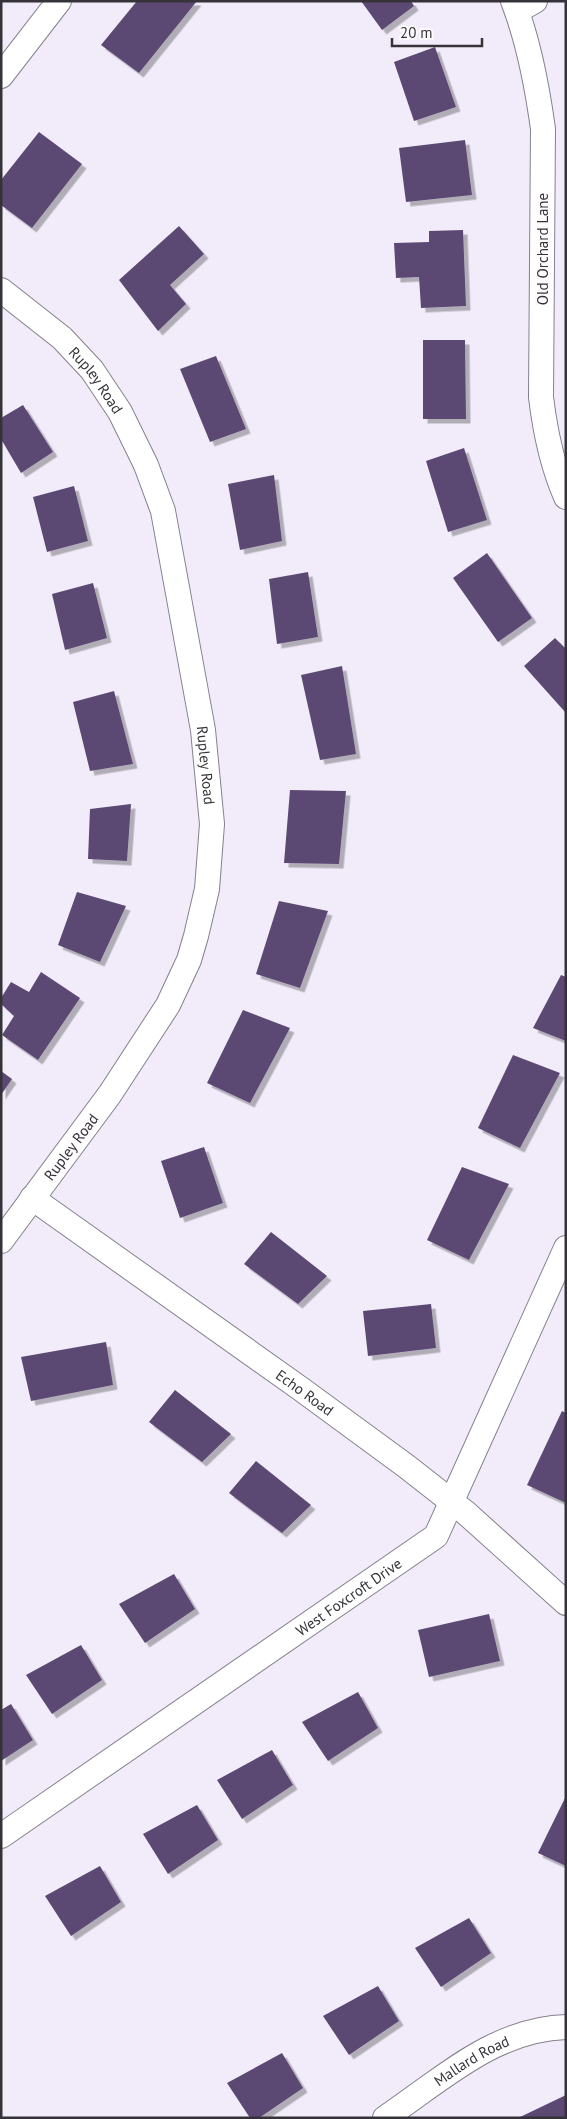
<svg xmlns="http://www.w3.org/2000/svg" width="567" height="2119" font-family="'PT Sans',sans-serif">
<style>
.building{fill:#5c4a73;filter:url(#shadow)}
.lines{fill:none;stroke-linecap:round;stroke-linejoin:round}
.street-casing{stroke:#85808d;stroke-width:26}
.street{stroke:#fff;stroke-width:24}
.labels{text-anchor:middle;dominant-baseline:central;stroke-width:5;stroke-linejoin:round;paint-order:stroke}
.street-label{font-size:15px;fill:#353339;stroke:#fdfbfe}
</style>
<defs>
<filter id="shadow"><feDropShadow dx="4.5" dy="4.5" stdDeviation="0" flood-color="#0004"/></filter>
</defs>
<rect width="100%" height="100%" fill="#f2ecfa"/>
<path class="building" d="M137 1H197L139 73 101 45Z
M361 1H411L414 6 382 30Z
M435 47 456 107 414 121 394 62Z
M39 132 82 164 32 228 1 205V180Z
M465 140 472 195 406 202 399 148Z
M179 226 204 254 170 285 186 304 158 331 119 280Z
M463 230 466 306 421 308 419 277 396 278 394 243 429 242V231Z
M423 340H465L466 419H423Z
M216 356 246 429 210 442 180 369Z
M23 405 53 452 21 473 1 439V418Z
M464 448 487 520 448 532 426 461Z
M274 475 282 541 240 550 228 484Z
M74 486 88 541 47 552 33 497Z
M487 553 532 618 498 642 453 578Z
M308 572 318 637 277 644 269 579Z
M93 583 107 638 65 650 52 594Z
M555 638 566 649V713L524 666Z
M342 666 356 754 320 760 301 675Z
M114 691 133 764 90 771 73 702Z
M290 790 346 791 339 864 284 863Z
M131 804 127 861 88 859 90 809Z
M77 892 126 906 100 962 58 945Z
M279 901 328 911 300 988 256 974Z
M41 972 80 998 38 1060 2 1035 14 1016 1 1004V998L11 982 29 992Z
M561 975 566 977V1041L533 1028Z
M243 1010 290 1028 250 1103 207 1083Z
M513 1055 560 1073 520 1148 478 1128Z
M1 1071 12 1079 1 1095Z
M204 1147 223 1203 180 1218 161 1161Z
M462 1167 509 1184 469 1260 427 1240Z
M271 1232 327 1276 298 1304 244 1264Z
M431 1304 436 1348 368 1356 363 1311Z
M106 1342 113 1385 31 1401 21 1357Z
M175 1390 231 1434 202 1462 149 1422Z
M562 1411 566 1413V1503L527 1485Z
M256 1461 311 1505 282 1533 229 1493Z
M174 1574 195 1609 145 1643 119 1604Z
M489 1614 500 1661 429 1677 418 1630Z
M81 1645 102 1680 52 1714 26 1675Z
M358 1692 378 1728 328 1761 302 1722Z
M11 1704 33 1740 1 1761V1710Z
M272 1750 293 1785 242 1819 217 1780Z
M566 1796V1866L538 1853Z
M197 1805 218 1840 168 1874 143 1834Z
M100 1866 121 1902 71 1936 45 1896Z
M469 1918 491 1953 441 1987 415 1948Z
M378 1986 399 2021 349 2055 323 2016Z
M282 2053 303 2088 259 2118H250L227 2083Z
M566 2095V2118H518Z"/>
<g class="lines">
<defs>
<g id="street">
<path d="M513 1C529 42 537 85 543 129L541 397C545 431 552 465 566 497"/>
<path d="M517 11 535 1"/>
<path d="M1 76 59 1"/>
<path id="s1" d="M1 290 62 338 92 370 120 412 146 465 163 511 203 730 212 824 207 889 196 936 189 960 168 1005 110 1094 1 1241"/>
<path id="s2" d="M32 1198 301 1389 406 1466 466 1513 566 1603"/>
<path id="s3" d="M1 1836 436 1536 566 1248"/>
<path id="s4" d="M385 2118C441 2080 495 2029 566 2027"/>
</g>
</defs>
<use href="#street" class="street-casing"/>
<use href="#street" class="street"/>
</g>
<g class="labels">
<g class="street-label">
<text transform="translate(542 249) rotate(-90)">Old Orchard Lane</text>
<text stroke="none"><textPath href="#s1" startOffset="132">Rupley Road</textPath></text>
<text stroke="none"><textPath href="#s1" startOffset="538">Rupley Road</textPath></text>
<text transform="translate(71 1147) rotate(-53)">Rupley Road</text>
<text stroke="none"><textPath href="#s2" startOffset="335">Echo Road</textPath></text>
<text stroke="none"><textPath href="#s3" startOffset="422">West Foxcroft Drive</textPath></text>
<text stroke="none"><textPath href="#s4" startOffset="104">Mallard Road</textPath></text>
</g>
</g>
<rect width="567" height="2119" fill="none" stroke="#353339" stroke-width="5"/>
<path d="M392 38v8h90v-8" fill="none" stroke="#353339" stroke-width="2.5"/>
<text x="400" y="38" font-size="15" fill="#353339" stroke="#fdfbfe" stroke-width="4" paint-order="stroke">20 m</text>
</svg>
